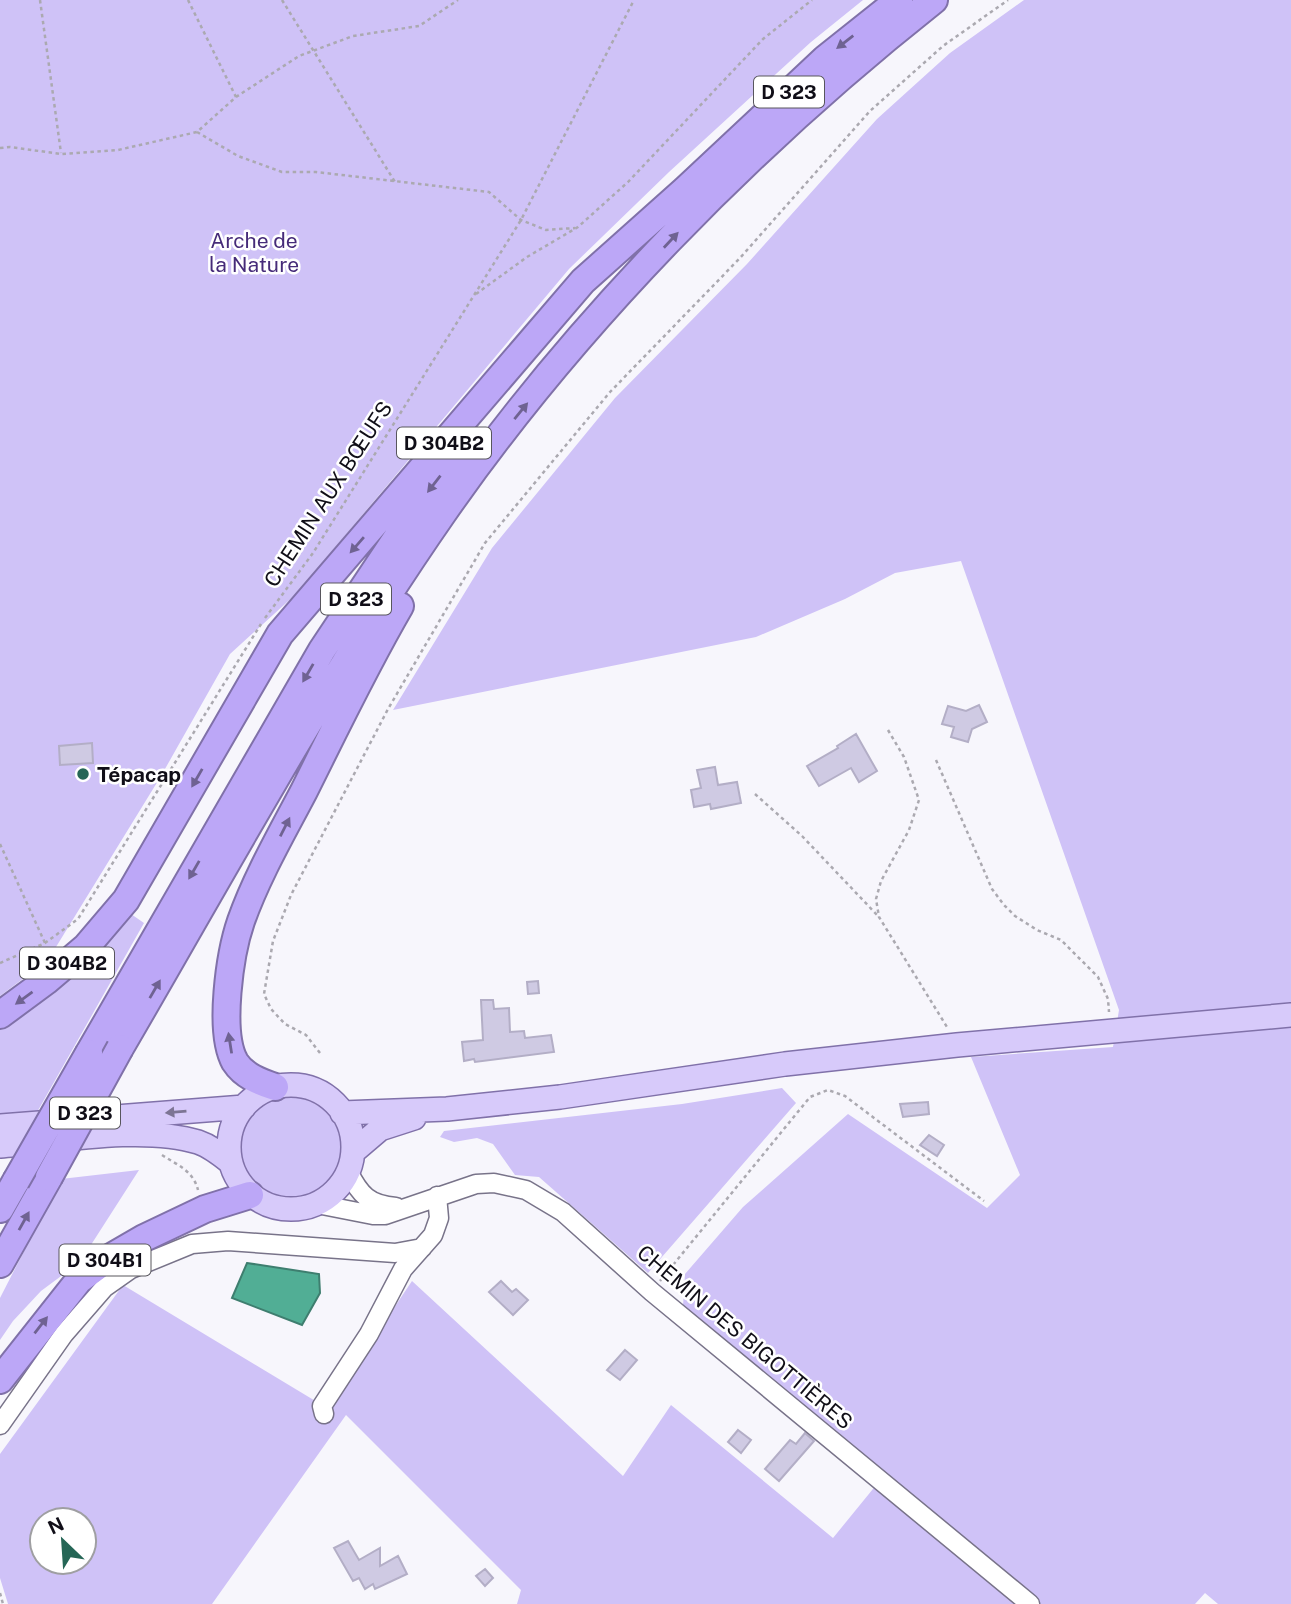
<svg xmlns="http://www.w3.org/2000/svg" width="1291" height="1604" font-family="'Public Sans',sans-serif">
<style>
.green{fill:#cfc2f7;fill-rule:evenodd}
.water{fill:#51ae95;stroke:#3e7e6f;stroke-width:2}
.building{fill:#cfcae3;stroke:#b3aec6;stroke-width:2}
.lines{fill:none;stroke-linecap:round;stroke-linejoin:round}
.minor-casing{stroke:#787389;stroke-width:21}
.major-casing{stroke:#8071a9;stroke-width:26}
.highway-casing{stroke:#8071a9;stroke-width:30}
.path{stroke:#aba9b0;stroke-width:2.5;stroke-dasharray:3.5 3.5;stroke-linecap:butt}
.minor{stroke:#fff;stroke-width:18}
.major{stroke:#d7cafa;stroke-width:23}
.highway{stroke:#bca7f7;stroke-width:26}
.highway-bridge-casing{stroke:#8071a9;stroke-width:30;stroke-linecap:butt}
.highway-bridge{stroke:#bca7f7;stroke-width:26}
.oneway{fill:#6f6292}
.oneway2{fill:#7d7594}
.poi-dot{fill:#256656;stroke:#fff;stroke-width:2.5}
.labels{text-anchor:middle;dominant-baseline:central;stroke-width:5;stroke-linejoin:round;paint-order:stroke}
.shield{fill:#fff;stroke:#58565d;stroke-width:2}
.shield-label{font-size:19px;font-weight:bold;fill:#100e17}
.park-label{font-size:21px;fill:#462b79;stroke:#fff}
.street-label{font-size:21px;fill:#100e17;stroke:#fff}
.poi-label{font-size:21px;font-weight:bold;fill:#100e17;stroke:#fff;text-anchor:start}
</style>
<rect width="100%" height="100%" fill="#f7f6fc"/>
<path class="green" d="M0 0H863L811 42 669 172 569 269 296 594 230 654 161 776 48 960 0 996Z
M1024 0H1291V1604H1218L1205 1593 1195 1604H1038L683 1306 685 1274 743 1207 848 1114 987 1208 1020 1175 971 1057 1113 1047 1119 1010 961 561 895 573 845 599 756 637 393 710 492 548 615 398 747 264 877 119 950 53Z
M131 914 144 923 36 1114 0 1118V1026Z
M782 1088 796 1103 648 1273 539 1177 515 1175 493 1144 477 1138 454 1142 440 1137 444 1131 682 1104Z
M239 1148a51 51 0 1 1 102 0a51 51 0 1 1-102 0Z
M139 1170 80 1262 41 1291 13 1321 0 1340V1298L61 1179Z
M412 1281 623 1476 671 1405 833 1538 877 1484 1018 1604H517L521 1590 346 1415 212 1604H8L0 1578V1454L123 1285 327 1408ZM42 1520H84V1562H42Z"/>
<path class="water" d="M247 1263 319 1274 320 1293 302 1325 232 1298Z"/>
<path class="building" d="M979 705 987 722 972 729 968 742 951 737 954 727 942 724 948 706 966 711Z
M856 734 877 771 859 782 851 768 819 786 807 766 838 748 837 746Z
M92 743 93 763 60 765 59 746Z
M715 767 718 785 737 782 741 803 711 809 710 804 694 807 691 790 701 788 697 770Z
M538 981 539 993 528 994 527 982Z
M481 1000H493L494 1009 509 1008 510 1032 524 1031 525 1038 551 1035 554 1052 475 1062 474 1059 464 1061 462 1042 483 1040Z
M928 1102 929 1114 903 1117 900 1104Z
M929 1135 944 1145 937 1156 920 1145Z
M501 1281 512 1292 516 1289 528 1300 513 1315 489 1292Z
M625 1350 637 1360 620 1380 607 1370Z
M738 1430 751 1440 741 1453 728 1442Z
M805 1433 814 1441 779 1481 765 1469 790 1440 796 1444Z
M348 1541 359 1560 380 1548V1566L398 1556 407 1574 375 1589 373 1584 365 1589 359 1578 353 1581 334 1548Z
M485 1569 493 1578 485 1586 476 1576Z"/>
<g class="lines">
<defs>
<path id="minor" d="M348 1171C360 1195 369 1205 396 1207
M317 1204 373 1215H385L476 1184 494 1183 526 1190 563 1212 652 1292 1030 1604
M324 1414 322 1406 369 1334 403 1269 433 1235 439 1218 437 1196
M0 1425 64 1334 104 1288 131 1269 192 1244 228 1241 395 1253 422 1248"/>
<path id="major" d="M229 1147a62 62 0 1 1 124 0a62 62 0 1 1-124 0Z
M342 1113 447 1109 560 1097 785 1064 957 1045 1291 1015
M0 1126 244 1107
M0 1146C58 1141 143 1125 198 1142 210 1146 220 1154 230 1162
M353 1152 380 1129 414 1118"/>
<path id="highway" d="M0 1015 46 981 86 947 126 900 280 634 583 281 685 190 825 59 899 0
M120 1048C225 868 324 684 443 513 576 322 752 144 934 0
M89 1053 322 650 424 497 469 440
M275 1087C260 1082 244 1076 235 1062 218 1032 230 953 241 921 257 876 282 833 304 791 335 729 365 666 400 606
M0 1209 16 1181
M0 1264 49 1177
M0 1380 79 1280 106 1260 144 1238 205 1209 250 1195"/>
</defs>
<use href="#minor" class="minor-casing"/>
<use href="#major" class="major-casing"/>
<use href="#highway" class="highway-casing"/>
<path class="path" d="M40 0 61 153
M188 0 236 97
M282 0 395 182
M197 132 238 156 282 172H316L489 192 521 220 546 230 575 228
M0 148 10 147 61 154 118 150 197 132 236 97 299 56 353 36 419 26 458 0
M476 294 527 257 578 227 628 182 763 39 812 0
M265 618 313 553 521 220 634 0
M888 730 904 757 919 800 909 830 881 881 876 899 879 917 947 1027
M936 760 992 889 1004 905 1015 916 1037 930 1061 940 1098 977 1108 999 1109 1012
M755 794 802 836 879 917
M0 844 45 943
M0 963 45 943 78 919 261 624
M320 1053 306 1035 285 1024 271 1009 264 994 273 941 291 895 388 709 485 543 610 392 740 258 870 111 943 46 1008 0
M162 1155C177 1165 193 1170 198 1190
M660 1281 810 1097 828 1090 845 1096 984 1201
M0 1593 3 1604"/>
<use href="#minor" class="minor"/>
<use href="#major" class="major"/>
<use href="#highway" class="highway"/>
<defs>
<path id="highway-bridge" d="M49 1177 120 1048
M16 1181 89 1053"/>
</defs>
<use href="#highway-bridge" class="highway-bridge-casing"/>
<use href="#highway-bridge" class="highway-bridge"/>
</g>
<defs><path id="oneway-solid" d="M-6-.8H1V-3.2L6.5 0L1 3.2V.8H-6Z" transform="scale(1.75)"/></defs>
<g class="oneway">
<use href="#oneway-solid" transform="translate(845 42) rotate(142)"/>
<use href="#oneway-solid" transform="translate(671 240) rotate(-47)"/>
<use href="#oneway-solid" transform="translate(521 411) rotate(-51)"/>
<use href="#oneway-solid" transform="translate(434 484) rotate(128)"/>
<use href="#oneway-solid" transform="translate(357 545) rotate(131)"/>
<use href="#oneway-solid" transform="translate(308 673) rotate(120)"/>
<use href="#oneway-solid" transform="translate(197 778) rotate(120)"/>
<use href="#oneway-solid" transform="translate(285 827) rotate(-63)"/>
<use href="#oneway-solid" transform="translate(194 870) rotate(120)"/>
<use href="#oneway-solid" transform="translate(155 989) rotate(-60)"/>
<use href="#oneway-solid" transform="translate(24 998) rotate(144)"/>
<use href="#oneway-solid" transform="translate(230 1043) rotate(-99)"/>
<use href="#oneway-solid" transform="translate(24 1221) rotate(-61)"/>
<use href="#oneway-solid" transform="translate(41 1325) rotate(-52)"/>
</g>
<use class="oneway2" href="#oneway-solid" transform="translate(176 1112) rotate(175)"/>
<circle class="poi-dot" cx="83" cy="774" r="7"/>
<g class="labels">
<g class="shield">
<rect x="754" y="76.5" width="70" height="31" rx="5"/>
<rect x="397" y="427.5" width="94" height="31" rx="5"/>
<rect x="321" y="583.5" width="70" height="31" rx="5"/>
<rect x="20" y="947.5" width="94" height="31" rx="5"/>
<rect x="50" y="1097.5" width="70" height="31" rx="5"/>
<rect x="59.5" y="1244.5" width="91" height="31" rx="5"/>
</g>
<g class="shield-label">
<text x="789" y="92">D 323</text>
<text x="444" y="443">D 304B2</text>
<text x="356" y="599">D 323</text>
<text x="67" y="963">D 304B2</text>
<text x="85" y="1113">D 323</text>
<text x="105" y="1260">D 304B1</text>
</g>
<g class="park-label">
<text x="254" y="240">Arche de<tspan x="254" dy="24">la Nature</tspan></text>
</g>
<g class="street-label">
<text transform="translate(328 494) rotate(-57)">CHEMIN AUX BŒUFS</text>
<text transform="translate(745 1337) rotate(40)">CHEMIN DES BIGOTTIÈRES</text>
</g>
<g class="poi-label">
<text x="97" y="774">Tépacap</text>
</g>
</g>
<g transform="translate(63 1541) rotate(335)"><circle r="33" fill="#ffffff" stroke="#9f9fa2" stroke-width="2"/>
<path d="M0-5L12 26L0 18L-12 26Z" fill="#256656"/>
<text y="-10" font-size="19" font-weight="bold" text-anchor="middle" fill="#100e17">N</text>
</g>
</svg>
